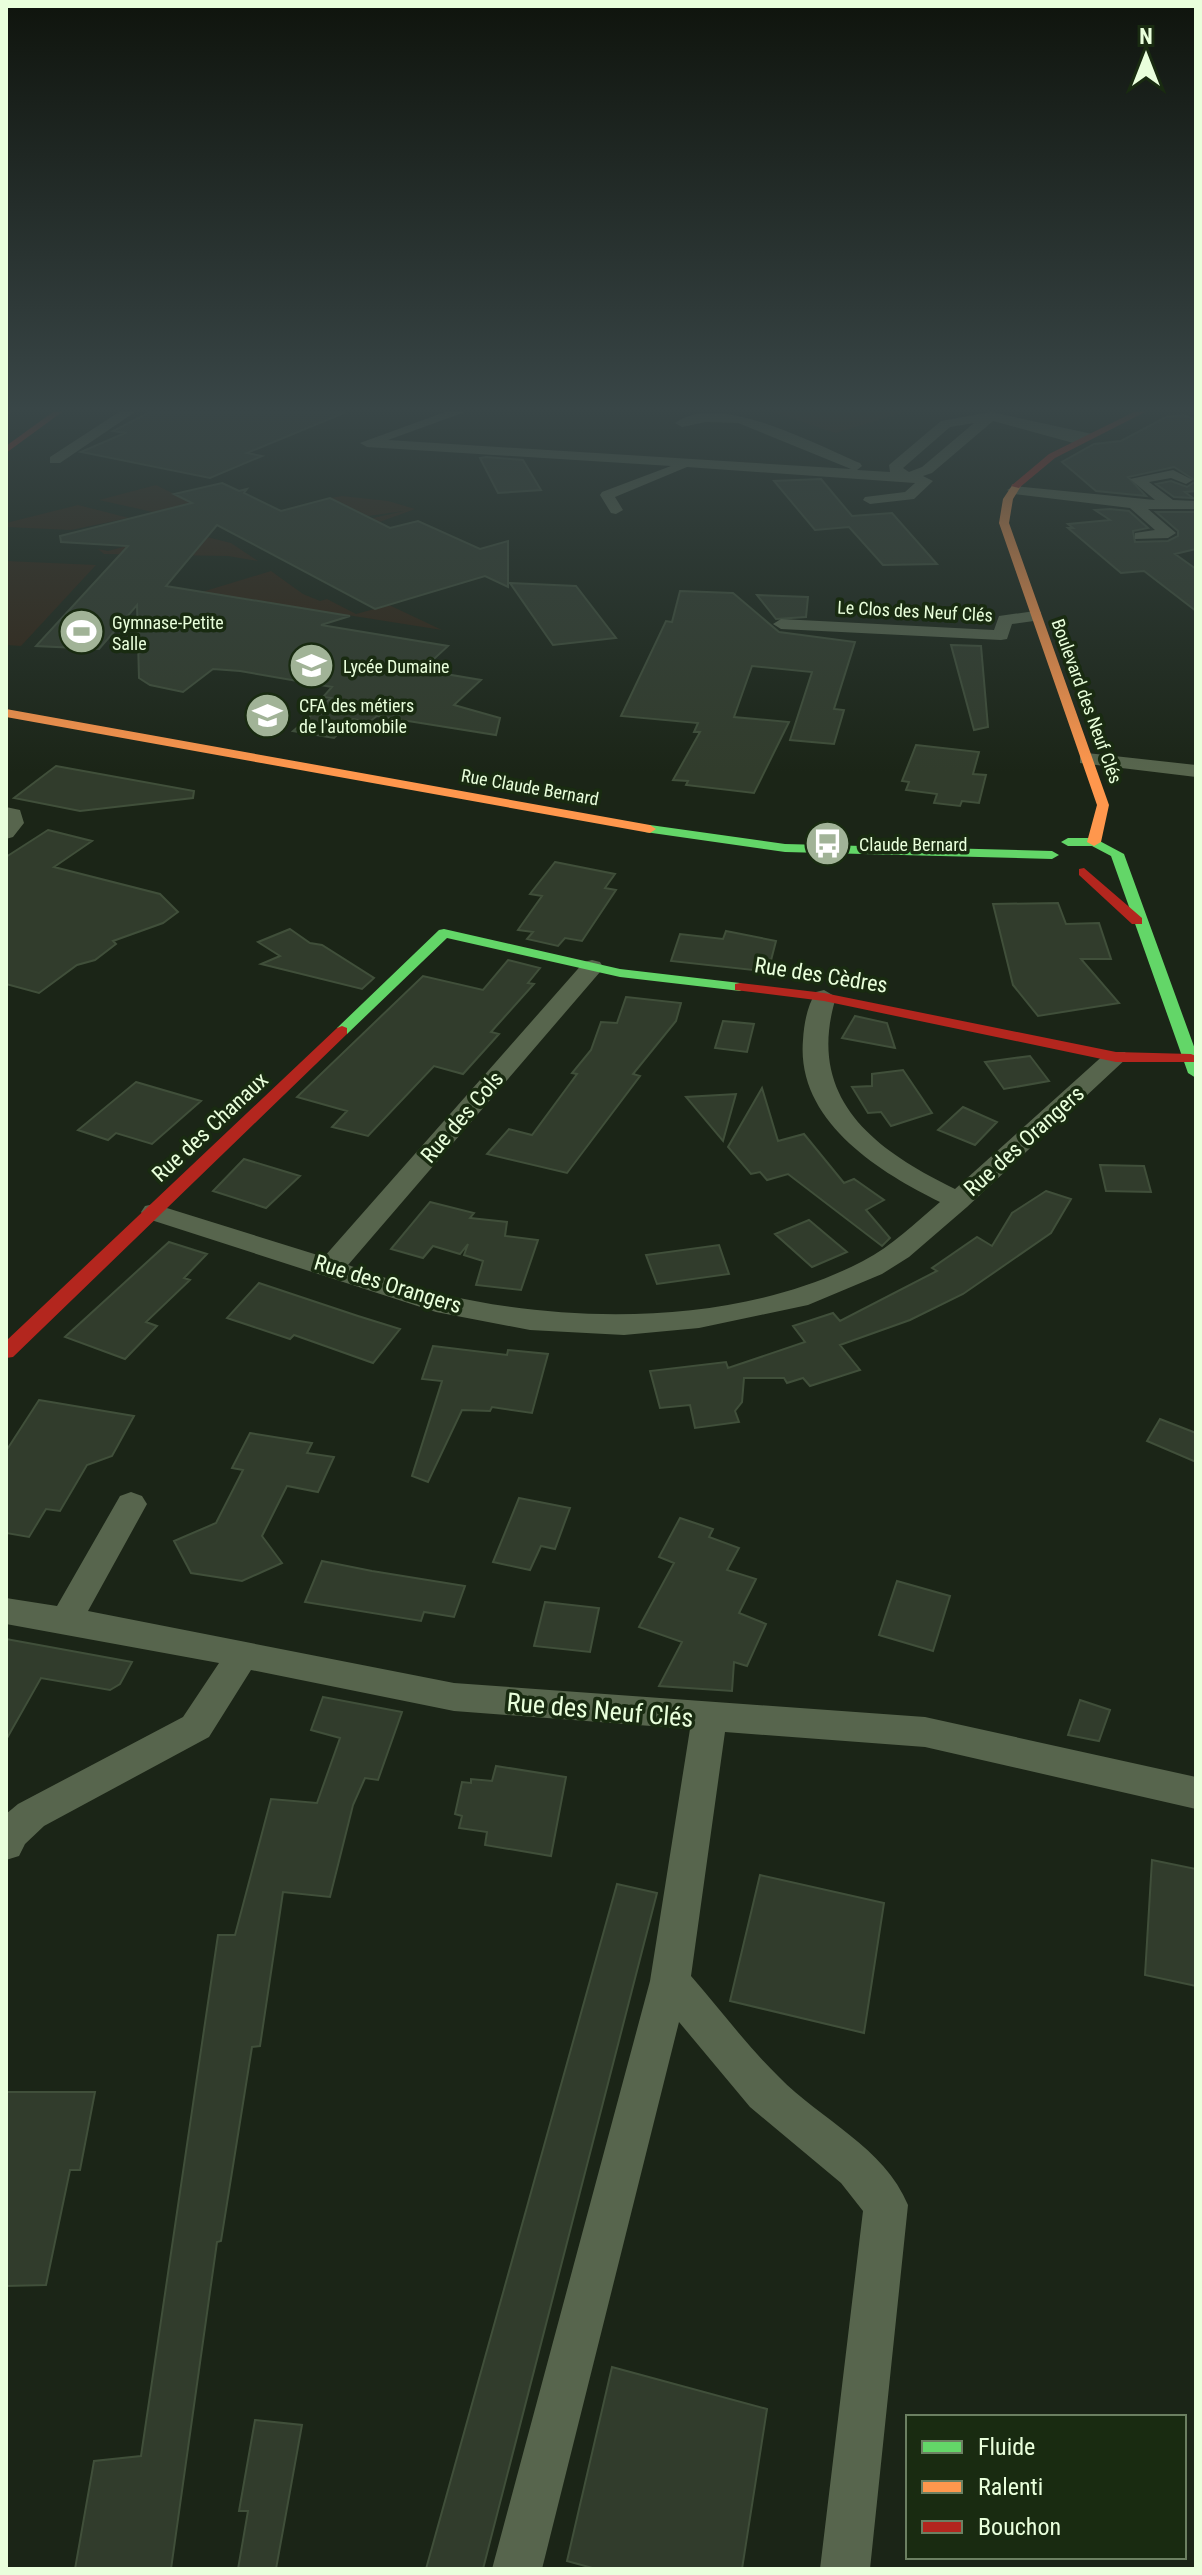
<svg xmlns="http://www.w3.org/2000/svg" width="1202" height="2575" font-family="'Roboto Condensed',sans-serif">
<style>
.green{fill:#312414}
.building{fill:#313c2c;stroke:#404f3a;stroke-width:2}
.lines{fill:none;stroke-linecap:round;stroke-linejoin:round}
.street{fill:#57654d;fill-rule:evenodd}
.fast{fill:#63d668;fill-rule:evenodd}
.slow{fill:#ff974d;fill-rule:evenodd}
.jam{fill:#b3261e;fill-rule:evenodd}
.labels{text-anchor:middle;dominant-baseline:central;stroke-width:7;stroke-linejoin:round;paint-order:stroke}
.far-street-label{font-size:18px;fill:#e9ffdc;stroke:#192b11}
.far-poi-label{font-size:18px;fill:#e9ffdc;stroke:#192b11;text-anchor:start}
.street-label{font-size:22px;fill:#e9ffdc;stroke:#192b11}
.near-street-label{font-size:26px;fill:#e9ffdc;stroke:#192b11}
</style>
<rect width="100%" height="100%" fill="#1b2517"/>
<path class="green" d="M772 412H904L836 433Z
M156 485 192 503 153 512 99 500Z
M342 496 388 501 415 509 366 527 356 522 404 511 368 516 330 498Z
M78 505 129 518 71 530 6 527V523Z
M183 531 231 543 258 561 228 556 104 554 98 549 108 551Z
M6 561 96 565 21 646 6 645Z
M271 571 303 594 320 601 327 599 356 614 389 605 442 630 202 592Z"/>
<path class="building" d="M150 412H343L344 413 247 453 262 456 210 478 81 452 125 433 113 431Z
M1183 415 1196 420V491L1185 492 1193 498 1174 497 1156 484 1171 481 1187 487 1196 481 1174 467 1128 477 1146 496 1096 491 1062 462 1094 444 1121 441 1166 417Z
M486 457 523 460 541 490 498 493 480 458Z
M821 479 852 516 892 513 937 564 883 565 849 527 815 530 774 481Z
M222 483 239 491 247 489 244 493 281 511 330 498 390 528 418 521 480 549 508 541V587L485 576 375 609 217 525 166 586 350 616 321 625 448 646 422 670 481 680 454 705 500 718 496 735 377 716 369 722 353 719 334 738 293 731 331 698 323 697 332 687 240 671 213 669 183 692 150 685 139 678 137 605 99 649 36 646 128 546 61 542 60 536 192 503 174 494Z
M1110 509 1129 511 1148 528 1133 531 1135 542 1168 541 1178 536V531L1156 512H1196V549L1175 554 1196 569V611L1144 571 1121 573 1068 528H1073L1068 524 1110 520 1095 510Z
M510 583 576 586 616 638 553 645Z
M680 591 733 593 779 632 855 642 834 709 844 710 834 744 790 740 812 672 752 666 734 717 789 722 754 793 686 785 688 781 673 780 700 732H694L698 723 621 716 666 621 672 622Z
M757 595 808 597 806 617 776 619Z
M951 645 981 646 988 727 974 730Z
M916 745 979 752 973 774 986 775 979 803 962 801 960 806 934 803 937 794 906 790 909 782 902 781Z
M56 766 194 791 193 798 80 811 14 798Z
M48 830 92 841 54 867 160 894 178 912 163 923 113 941 116 944 95 960 77 965 39 993 6 984V857Z
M555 862 615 874 605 888 616 890 582 941 565 938 558 946 527 939 533 932 518 930 542 896 530 894Z
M1058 903 1066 924 1099 923 1111 959H1081L1119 1003 1038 1016 1013 985 993 904Z
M290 929 310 943 322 945 374 978 362 989 261 964 280 956 258 942Z
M726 931 776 941 769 968 763 967 762 971 671 961 680 934 723 939Z
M508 960 540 968 528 983 534 984 491 1032 499 1034 463 1074 434 1066 368 1136 332 1127 347 1111 297 1097 423 976 483 990Z
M626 997 681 1003 676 1021 633 1074 640 1076 567 1173 487 1154 509 1129 532 1135 577 1074 572 1073 591 1050 601 1022 617 1023Z
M855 1016 887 1023 895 1048 842 1038Z
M723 1021 754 1024 747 1052 715 1048Z
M1030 1056 1049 1081 1004 1089 985 1062Z
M903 1070 932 1113 891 1126 881 1112 868 1113 852 1087 872 1086V1074Z
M136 1082 201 1101 152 1144 116 1133 108 1140 78 1130Z
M762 1088 778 1141 804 1134 844 1183 854 1179 884 1200 866 1210 890 1238 882 1246 788 1174 767 1180 760 1172 751 1174 728 1147Z
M736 1094 723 1141 686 1097Z
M963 1107 997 1122 975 1145 938 1130Z
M244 1159 300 1176 266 1208 213 1191Z
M1100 1165 1144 1166 1151 1192 1106 1191Z
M1046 1191 1071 1199 1051 1233 963 1294 910 1320 840 1345 860 1370 810 1386 803 1378 787 1383 784 1378H744L742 1402 735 1411 739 1422 695 1428 690 1405 660 1408 650 1371 726 1362 728 1368 805 1342 793 1326 833 1313 840 1321 937 1271 932 1268 977 1237 992 1246 1012 1213Z
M430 1202 474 1213 470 1218 507 1222 505 1236 538 1240 521 1290 476 1285 483 1261 464 1255 468 1244 460 1254 433 1246 423 1258 391 1249Z
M809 1220 847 1252 812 1267 775 1234Z
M169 1242 207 1254 184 1278 190 1280 146 1322 157 1326 125 1359 65 1337Z
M719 1245 729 1274 657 1284 646 1255Z
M259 1283 358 1316 400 1329 373 1363 294 1335 290 1339 227 1318Z
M433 1346 507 1355 508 1350 548 1354 532 1413 492 1407 490 1411 462 1410 428 1482 412 1476 442 1381 422 1379Z
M39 1400 134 1416 112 1456 87 1465 60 1511 46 1509 29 1537 6 1533V1451Z
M1160 1419 1196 1433V1462L1147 1441Z
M250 1433 312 1443 307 1453 334 1457 318 1492 287 1486 262 1536 282 1563 242 1581 191 1573 174 1541 216 1523 243 1470 232 1468Z
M519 1498 570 1508 555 1549 541 1546 530 1570 493 1562Z
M680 1518 713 1529 709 1537 739 1548 727 1570 756 1579 739 1613 766 1624 747 1666 734 1662 732 1691 659 1686 682 1642 639 1627 674 1563 659 1557Z
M322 1561 372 1571 465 1586 454 1617 424 1612 421 1621 305 1602Z
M897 1581 950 1596 933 1651 879 1635Z
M545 1602 599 1608 590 1652 534 1646Z
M6 1639 132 1662 120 1684 110 1690 41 1678 6 1740Z
M323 1697 402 1712 378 1780 365 1778 353 1805 330 1897 283 1892 260 2046 252 2047 221 2241 217 2242 171 2569H75L94 2461 141 2456 218 1935H235L271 1799 317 1803 340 1738 311 1730Z
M1080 1700 1110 1710 1099 1741 1068 1735Z
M496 1766 566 1777 551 1856 485 1845 487 1832 459 1828 462 1816 455 1814 462 1782 471 1783V1779L492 1781Z
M1152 1860 1196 1869V1986L1145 1975Z
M760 1875 884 1903 864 2033 730 2001Z
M617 1884 657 1893 483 2569H426Z
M6 2092H95L80 2170H70L46 2285 6 2286Z
M612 2367 767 2409 742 2569H596L567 2561Z
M255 2420 302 2425 276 2569H238L248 2511H239Z"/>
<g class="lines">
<path class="street" d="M119 412H135L60 463H50V457Z
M445 412H465L388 440 851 469 738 423 706 422 682 427 675 423C719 391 816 445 860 463L862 466 857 470 890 472 889 465 941 421 991 412 1097 435 1090 439 1082 438V443L1077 444 993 421 932 473 923 476 933 481 914 499 870 504 863 500 865 497 905 492 915 483 687 467 615 497 623 510 616 514 611 513 600 495 602 492 671 466 367 447 360 443ZM974 423 922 467 909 472 903 468 950 427Z
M1173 470 1193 480 1186 484 1171 478 1149 482 1173 500 1196 501V509H1148L1176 533 1168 538 1135 539V533L1155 530 1130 508 1014 494 1007 490 1014 486 1155 500 1130 479Z
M1035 611 1041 612V620L1012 624 1007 639 1001 640 781 629 773 624 781 619 994 630 999 616Z
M1087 753 1196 765V777L1080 763V755Z
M6 807 20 810 24 823 13 837 6 839Z
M592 960 600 962 603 967 600 972 348 1265C378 1275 409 1287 441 1294 573 1325 740 1325 863 1261 892 1246 915 1223 940 1202 879 1172 796 1121 803 1040 804 1024 807 1006 816 992L824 990 836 997C805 1098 873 1149 955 1189L1107 1052H1125L1128 1057 967 1207 909 1257 882 1274 808 1305 699 1328 624 1335 530 1330 436 1312 145 1218 141 1212 145 1206 154 1204 324 1257 584 962Z
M131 1492 142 1496 147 1504 88 1611 454 1683 925 1717 1196 1777V1809L925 1747 725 1732 691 1976C720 2009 747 2046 779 2077 821 2120 884 2147 908 2205L870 2569H820L863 2211 841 2183 750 2107 679 2022 542 2569H492L650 1981 690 1729 454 1711 251 1670 209 1737 44 1826 25 1844 19 1856 6 1860V1814L18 1804 183 1717 219 1663 6 1624V1598L57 1606 120 1496Z"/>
<path class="fast" d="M650 825 785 844 1052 851 1059 855 1052 859 785 852 645 832V826Z
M1094 838 1124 854 1196 1052V1078L1188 1073 1111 856 1092 846H1068L1061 842 1068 838Z
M444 929 620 969 740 983 747 987 740 991 620 977 447 938 347 1034H337V1028L439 930Z"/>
<path class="slow" d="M1013 484 1021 486 1013 499 1009 523 1109 805 1101 842 1094 846 1087 842 1097 805 999 523 1003 499Z
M6 709 650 825 656 829 650 833 6 717Z"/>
<path class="jam" d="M6 412H11L6 416Z
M53 412H62L6 453V446Z
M1134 412H1145L1055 458 1019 488 1011 486 1049 454Z
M1084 868 1142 918V924H1132L1079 875V869Z
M740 983 824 993 1116 1052 1191 1054 1196 1056V1062H1116L824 1001 735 990V984Z
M342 1026 347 1028V1034L13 1357 6 1358V1341L337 1028Z"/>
</g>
<linearGradient id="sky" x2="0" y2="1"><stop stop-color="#0f140d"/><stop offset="0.53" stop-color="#394647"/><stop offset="1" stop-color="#394647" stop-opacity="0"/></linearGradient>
<rect width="1202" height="772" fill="url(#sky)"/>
<defs>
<symbol id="stadium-disc" viewBox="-11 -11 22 22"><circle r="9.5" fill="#a1b397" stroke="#192b11"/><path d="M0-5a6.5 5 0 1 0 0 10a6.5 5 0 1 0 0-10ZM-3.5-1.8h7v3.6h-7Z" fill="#fff"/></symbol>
<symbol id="school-disc" viewBox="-11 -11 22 22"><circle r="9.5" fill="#a1b397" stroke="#192b11"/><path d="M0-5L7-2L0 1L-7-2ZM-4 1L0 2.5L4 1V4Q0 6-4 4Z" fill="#fff"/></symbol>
<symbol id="university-disc" viewBox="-11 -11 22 22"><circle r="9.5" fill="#a1b397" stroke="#192b11"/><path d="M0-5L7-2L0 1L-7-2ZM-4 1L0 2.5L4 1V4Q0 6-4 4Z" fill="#fff"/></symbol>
<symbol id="bus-disc" viewBox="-11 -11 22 22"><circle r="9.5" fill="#a1b397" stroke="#192b11"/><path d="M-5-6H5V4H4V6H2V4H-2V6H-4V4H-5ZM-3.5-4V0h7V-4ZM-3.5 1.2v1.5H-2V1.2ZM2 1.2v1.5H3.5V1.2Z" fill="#fff"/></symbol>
</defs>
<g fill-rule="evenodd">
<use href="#stadium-disc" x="56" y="606" width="51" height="51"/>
<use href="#school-disc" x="286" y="640" width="51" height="51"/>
<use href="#university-disc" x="242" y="690" width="51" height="51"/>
<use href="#bus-disc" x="802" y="818" width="51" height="51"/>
</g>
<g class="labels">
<g class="far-street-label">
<text transform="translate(915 611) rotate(3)">Le Clos des Neuf Clés</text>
<text transform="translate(1087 701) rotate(70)">Boulevard des Neuf Clés</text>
<text transform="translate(530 787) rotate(10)">Rue Claude Bernard</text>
</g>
<g class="far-poi-label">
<text x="112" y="622">Gymnase-Petite<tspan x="112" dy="21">Salle</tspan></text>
<text x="343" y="666">Lycée Dumaine</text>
<text x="299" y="705">CFA des métiers<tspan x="299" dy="21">de l'automobile</tspan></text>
<text x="859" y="844">Claude Bernard</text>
</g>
<g class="street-label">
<text transform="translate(821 975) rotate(9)">Rue des Cèdres</text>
<text transform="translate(462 1117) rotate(-49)">Rue des Cols</text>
<text transform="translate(210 1127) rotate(-43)">Rue des Chanaux</text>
<text transform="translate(1024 1141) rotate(-42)">Rue des Orangers</text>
<text transform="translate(388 1284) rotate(17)">Rue des Orangers</text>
</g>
<g class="near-street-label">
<text transform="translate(600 1710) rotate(5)">Rue des Neuf Clés</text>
</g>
</g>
<rect width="1202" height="2575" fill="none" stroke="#e9ffdc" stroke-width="16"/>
<rect x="906" y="2415" width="280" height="144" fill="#192b11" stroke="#6c8062" stroke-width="2"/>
<rect x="922" y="2441" width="40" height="12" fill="#63d668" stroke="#6c8062" stroke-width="2"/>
<text x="978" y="2455" font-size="24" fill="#e9ffdc">Fluide</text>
<rect x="922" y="2481" width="40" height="12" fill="#ff974d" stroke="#6c8062" stroke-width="2"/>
<text x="978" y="2495" font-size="24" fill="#e9ffdc">Ralenti</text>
<rect x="922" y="2521" width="40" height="12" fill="#b3261e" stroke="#6c8062" stroke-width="2"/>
<text x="978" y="2535" font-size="24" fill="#e9ffdc">Bouchon</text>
<g transform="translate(1146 56)" stroke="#192b11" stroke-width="6" paint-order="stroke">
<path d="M0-6L14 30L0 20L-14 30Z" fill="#e9ffdc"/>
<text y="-12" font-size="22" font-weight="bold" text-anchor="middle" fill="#e9ffdc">N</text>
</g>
</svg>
